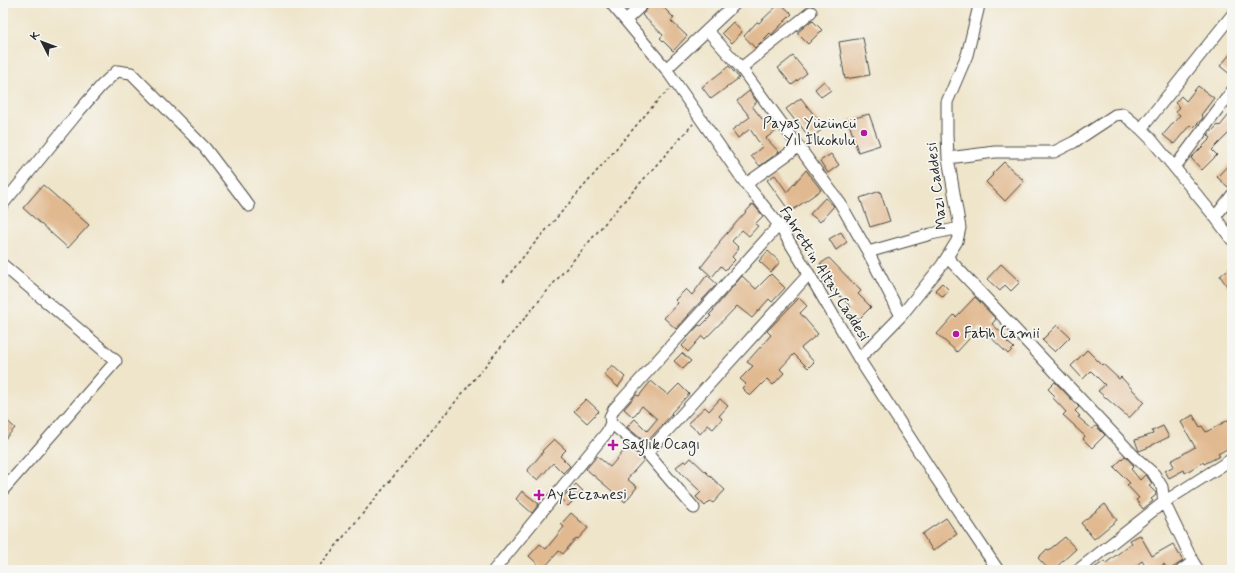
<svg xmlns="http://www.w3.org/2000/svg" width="1235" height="573" font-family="Mynerve,sans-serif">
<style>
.building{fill:#e1b990}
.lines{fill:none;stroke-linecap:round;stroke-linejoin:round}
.minor-casing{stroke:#484743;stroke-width:13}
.path{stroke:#484743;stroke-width:1.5;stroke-dasharray:3 3;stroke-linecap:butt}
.minor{stroke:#fff;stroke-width:11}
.poi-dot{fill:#b5179e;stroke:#f6f6f2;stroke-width:1.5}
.labels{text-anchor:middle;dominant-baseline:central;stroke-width:3.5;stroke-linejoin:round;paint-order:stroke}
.poi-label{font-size:15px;fill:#2b2b2b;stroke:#f6f6f2;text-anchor:start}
.street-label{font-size:15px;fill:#2b2b2b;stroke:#f6f6f2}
</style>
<rect width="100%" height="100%" fill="#f6f6f2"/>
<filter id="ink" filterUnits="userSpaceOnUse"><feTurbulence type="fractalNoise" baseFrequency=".025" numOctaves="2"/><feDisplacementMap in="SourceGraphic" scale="8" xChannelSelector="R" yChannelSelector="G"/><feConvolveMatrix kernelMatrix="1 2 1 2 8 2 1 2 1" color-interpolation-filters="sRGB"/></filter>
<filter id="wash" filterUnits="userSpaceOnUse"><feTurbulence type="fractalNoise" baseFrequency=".012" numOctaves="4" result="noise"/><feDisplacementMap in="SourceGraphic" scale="16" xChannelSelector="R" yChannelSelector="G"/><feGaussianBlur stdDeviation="0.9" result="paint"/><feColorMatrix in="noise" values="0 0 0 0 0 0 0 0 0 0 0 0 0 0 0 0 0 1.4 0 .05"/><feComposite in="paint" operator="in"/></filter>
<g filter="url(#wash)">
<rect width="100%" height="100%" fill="#efe5cb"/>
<g id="blocks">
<path class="building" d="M652 3H659L674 18 671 21 687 36 673 51 660 38 663 35 642 15Z
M780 3 792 14 774 32 772 35 770 33 755 48 744 36 757 22 759 23Z
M812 20 822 30 808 44 797 33Z
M733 22 742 32 732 43 722 33Z
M863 38 870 75 845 79 839 42Z
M1232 52V76L1220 66Z
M793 56 807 73 792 85 778 68Z
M729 66 739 78 711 99 702 87Z
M824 81 831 90 821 97 815 89Z
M1198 86 1214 98 1201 115 1203 117 1202 119 1193 128 1190 125 1174 144 1163 135 1180 115 1176 112 1180 107 1175 103 1181 96 1186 101Z
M749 91 757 102 752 106 766 124 769 122 776 131 766 138 779 152 760 166 751 156 762 147 750 129 738 138 732 130 750 117 737 101Z
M801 98 824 128 810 139 798 122 797 123 786 109Z
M1232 111V130L1212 150 1217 155 1202 170 1191 158 1211 138 1208 135 1218 125 1220 126Z
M869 114 880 145 858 152 848 120Z
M831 154 839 165 828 173 820 161Z
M1232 161V182L1228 187 1217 177Z
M1004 162 1024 181 1005 201 986 182 993 175 992 174Z
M806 170 821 190 790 212 767 180 775 175 787 192Z
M43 185 89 225 68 248 23 208Z
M880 191 890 221 870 227 860 198Z
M825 198 834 206 820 222 810 214Z
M753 204 763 216 755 224 758 226 749 236 742 230 732 241 739 248 732 257 735 260 725 270 721 266 712 277 701 267 720 243 719 242Z
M841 232 847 242 836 250 829 239Z
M768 251 780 262 771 272 759 261Z
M829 258 861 291 858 294 871 307 858 320 847 310 851 307 831 287 828 289 823 281 829 277 820 264Z
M1001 264 1020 282 1011 291 1005 285 1000 291 987 279Z
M1232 266V293L1220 276Z
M771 274 785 288 772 302 769 299 752 318 737 306 705 339 702 336 688 352 682 346 688 339 687 338 699 325 701 326 711 316 709 315 714 310H713L742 276 756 289Z
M707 275 717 284 688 315H689L676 329 664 318 678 303 675 300 686 289 692 295Z
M942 283 949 290 943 297 935 290Z
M975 297 996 319 992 324 1009 340 1007 342 1014 348 1008 354 980 327 957 352 937 334 954 315 956 317Z
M799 298 807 306 800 313 818 334 801 348 814 362 808 368 794 354 780 369 784 373 773 385 767 379 750 396 742 388 746 384 740 379 753 366 747 362 771 335 767 331Z
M1057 325 1070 337 1055 352 1042 340Z
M1087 350 1102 365 1103 364 1119 379 1121 377 1144 402 1129 418 1098 391 1105 385 1091 371 1083 379 1071 366Z
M682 353 691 361 683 369 674 361Z
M612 365 625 377 618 387 604 375Z
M651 381 668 395 679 384 689 394 671 413 672 414 646 443 627 427 635 419 647 431 657 419 642 406 633 417 624 409 636 395 639 396Z
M1055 382 1079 407 1075 411 1080 416 1078 417 1092 429 1096 426 1105 435 1092 448 1083 439 1085 436 1075 427V426L1063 415 1066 412 1053 398 1055 396 1048 389Z
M586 399 599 411 587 423 574 411Z
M720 399 728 406 719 416 722 419 713 429 708 425 700 434 688 423 705 407 709 411Z
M1193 415 1200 427 1202 426 1206 432 1232 418V446L1218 454 1220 456 1204 464 1203 462 1185 473 1184 470 1169 478 1165 471 1174 466 1171 461 1195 447 1181 422Z
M3 417 15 428 3 441Z
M1163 426 1169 437 1152 445V446L1139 451 1135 440 1153 434 1152 431Z
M554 439 566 450 560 456 570 466 563 473 553 463 538 480 527 471 543 452 542 451Z
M628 446 644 460 627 479 637 487 625 502 586 469 597 456 610 467Z
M1125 456 1134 466 1131 469 1140 480 1145 475 1149 479 1152 484 1149 486 1156 493V495L1151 499 1153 501 1143 509 1136 500 1139 498 1127 485 1130 483 1114 467Z
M691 458 725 490 713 503 710 501 705 506 696 497 701 492 682 474 676 467 684 461 686 463Z
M576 484 583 491 568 506 561 499Z
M522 491 539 504 532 513 516 499Z
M1105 504 1117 520 1094 539 1081 523Z
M571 513 588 528 578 539 576 538 563 554 559 551 543 569 529 556 540 544 546 549 564 527 561 524Z
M946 518 957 534 933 551 922 534Z
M1140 535 1152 556 1173 544 1183 561 1169 570H1168L1164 564 1156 570H1148L1142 561 1130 570H1091L1105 561 1106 563 1132 543 1130 540Z
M1065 537 1076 549 1053 570H1049L1038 558 1047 549 1049 550Z"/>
</g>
</g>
<g filter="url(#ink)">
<use href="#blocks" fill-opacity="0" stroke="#484743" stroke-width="1"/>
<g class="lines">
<defs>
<path id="minor" d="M611 3 666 69 746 184 779 225 809 274 859 359 934 475 998 570
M626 20 644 3
M707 30 741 68 840 203 868 252 901 316
M741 68 811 12
M666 69 736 3
M1141 129 1232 15
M948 158 995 152H1054L1074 142 1115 115 1123 114 1141 129 1151 139 1215 217 1232 195
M1175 167 1232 91
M746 184 798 147
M3 204 80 110 101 86 117 71 131 73 205 148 249 206
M1215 217 1232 240
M868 252 931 234 960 228
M947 257 1135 457 1154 474 1162 487 1164 502 1193 562 1198 570
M3 265 116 361 3 490
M859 359 901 316 942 265 957 241 960 228 948 158 947 134V102L967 55 978 10 979 3
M611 423 647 453 694 508
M647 453 809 274
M494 570 607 432 611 423 610 417 614 409 779 225
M1078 570 1164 502 1232 459
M1182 570 1193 562"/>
</defs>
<use href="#minor" class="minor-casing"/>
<path class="path" d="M503 282 528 251 659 99 669 90
M316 570 548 290 617 209 693 124"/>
<use href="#minor" class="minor"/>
</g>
</g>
<g class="poi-dot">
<circle cx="864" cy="133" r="4"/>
<circle cx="956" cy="334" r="4"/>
<path d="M611 439h4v4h4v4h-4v4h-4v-4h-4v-4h4z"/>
<path d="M537 489h4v4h4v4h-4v4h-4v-4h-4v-4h4z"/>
</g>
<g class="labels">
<g class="poi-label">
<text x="856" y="124" text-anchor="end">Payas Yüzüncü<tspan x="856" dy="17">Yıl İlkokulu</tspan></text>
<text x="964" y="334">Fatih Camii</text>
<text x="622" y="445">Saglık Ocagı</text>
<text x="547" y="495">Ay Eczanesi</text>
</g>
<g class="street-label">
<text transform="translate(937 186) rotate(-97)">Mazı Caddesi</text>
<text transform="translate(824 274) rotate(58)">Fahrettin Altay Caddesi</text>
</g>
</g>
<rect width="1235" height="573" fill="none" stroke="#f6f6f2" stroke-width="16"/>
<g transform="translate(42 42) rotate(312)" stroke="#f6f6f2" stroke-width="3" paint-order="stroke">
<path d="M0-3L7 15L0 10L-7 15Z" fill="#2b2b2b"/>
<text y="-6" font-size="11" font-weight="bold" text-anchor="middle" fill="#2b2b2b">K</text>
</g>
</svg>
